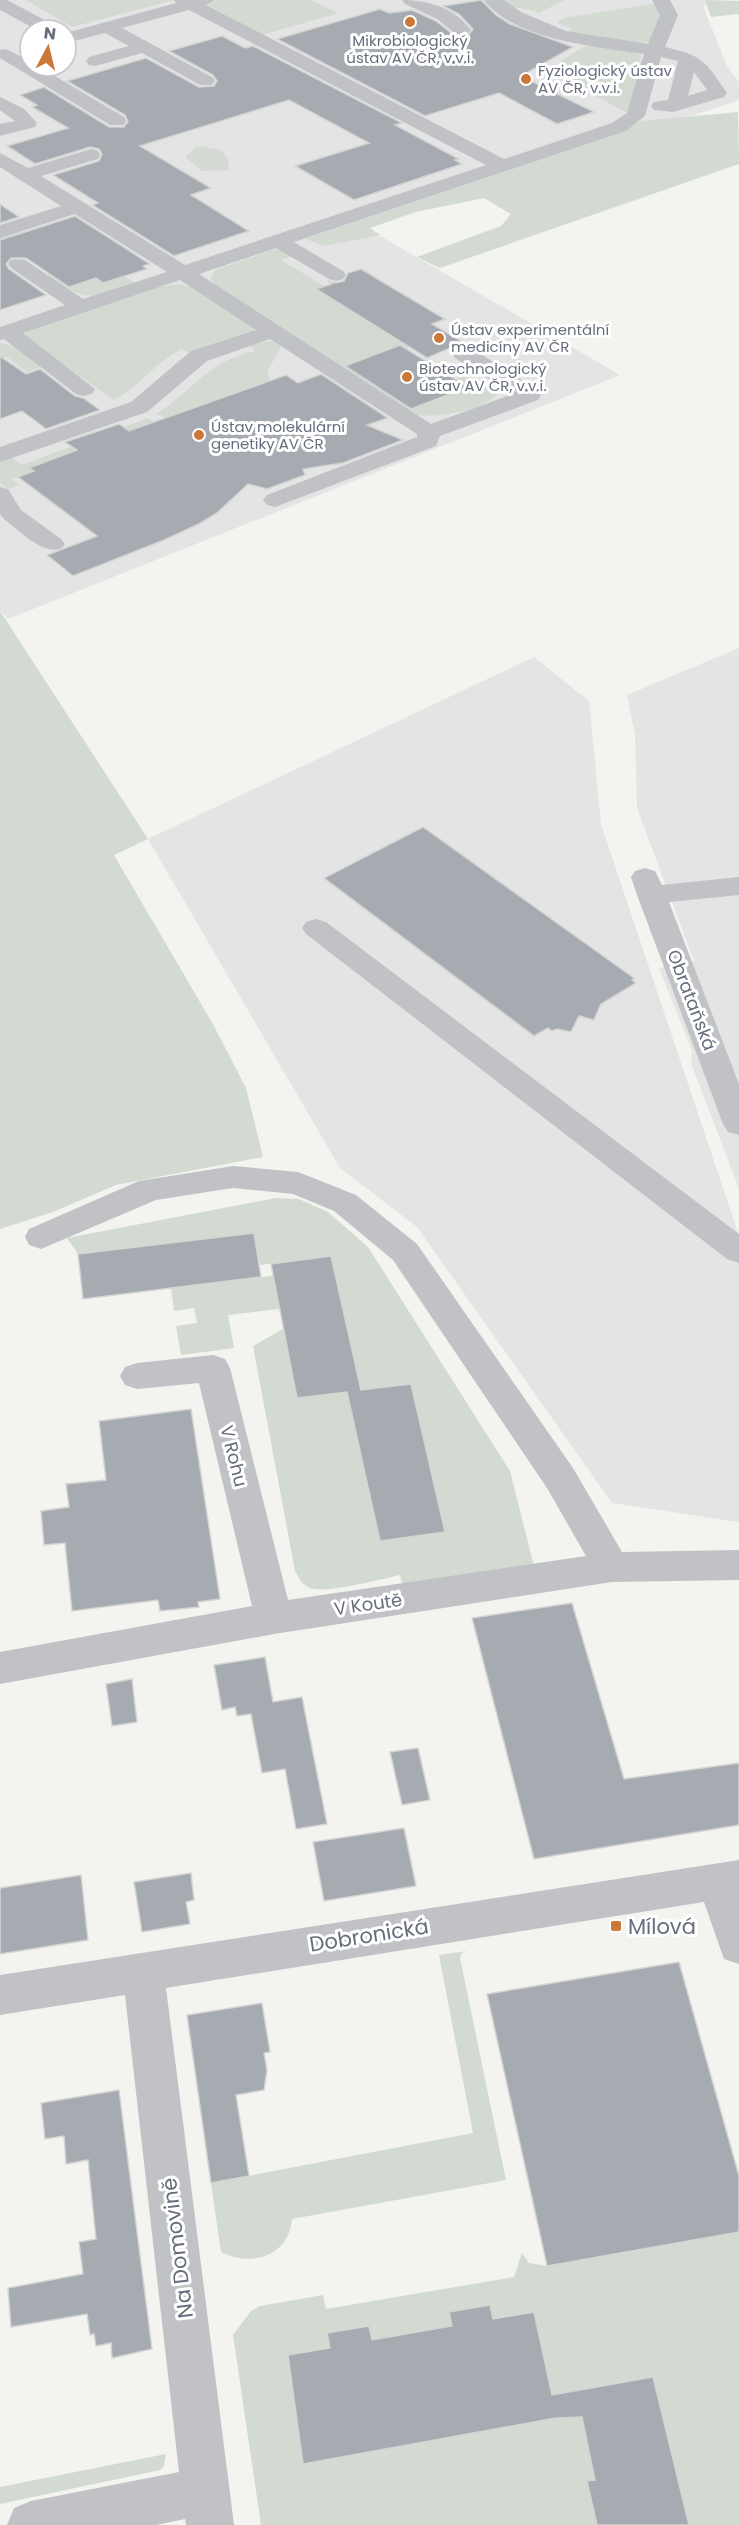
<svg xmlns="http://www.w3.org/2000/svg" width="739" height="2525" font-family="Poppins,sans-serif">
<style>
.built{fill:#e3e4e3;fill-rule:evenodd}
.green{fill:#d3dad2}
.building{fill:#a6aab1;stroke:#d4d5d3;stroke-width:1.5}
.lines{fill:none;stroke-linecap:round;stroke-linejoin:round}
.minor{fill:#c0c2c5;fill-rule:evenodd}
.poi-dot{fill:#cb7738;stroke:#fff;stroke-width:2}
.labels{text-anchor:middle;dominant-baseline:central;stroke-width:6;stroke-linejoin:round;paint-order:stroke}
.far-poi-label{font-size:15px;fill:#666e7d;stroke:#fff;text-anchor:start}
.street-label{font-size:18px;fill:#666e7d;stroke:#fff}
.near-poi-label{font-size:21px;fill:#666e7d;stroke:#fff;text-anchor:start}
.near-street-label{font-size:21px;fill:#666e7d;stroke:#fff}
</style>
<rect width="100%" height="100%" fill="#f3f3f0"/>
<path class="built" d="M0 0H713L703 6 727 66 739 82V100L363 226 620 375 8 619 0 610ZM30 30H66V66H30Z
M739 648V1189L691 1063 692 1050 659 968 694 961 637 808 635 735 627 695Z
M534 657 589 701 601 824 739 1236V1522L612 1503 417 1227 340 1168 148 839Z"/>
<path class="green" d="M26 0H174L72 27Z
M219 0H311L338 13 262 35 206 4Z
M499 0H564L539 13C526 7 511 10 499 0Z
M705 0 739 1V14L711 17Z
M658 3 662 11 652 41 632 46 567 34 572 28 557 23 563 18Z
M585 46 627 49 641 56 640 61H643L628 113 565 80 561 61Z
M738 112 739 164 440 268 417 257 501 226 511 214 484 198 416 212 370 228 380 235 325 246 305 239 614 135 641 121Z
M197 146 221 150 228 159 229 170 202 171 185 157Z
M17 229 103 283 124 276 134 283C89 299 88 303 47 275L52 274 28 258 11 264 0 256V235Z
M281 247 294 256 281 260 324 286 317 290 394 337 423 342 406 349 400 345 353 364 419 406 467 387 455 379 467 375 489 388 502 384 503 388C489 410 440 418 417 415L215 285 211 278 215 270Z
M178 284 197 289 254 326 253 334 226 339 192 353 181 349C155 363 139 387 114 400L25 338 26 331 150 288Z
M271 341 282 345 267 372 270 381 168 418 156 414C195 390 205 362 255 351L251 346 253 344Z
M0 343 13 346 42 367 27 372 7 357 0 359Z
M148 418 155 422 30 467 43 478 40 479 31 472 12 479 20 485 8 489 0 482V460L12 458 22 465Z
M0 611 148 839 114 855 214 1026 246 1088 263 1157 116 1185 53 1212 0 1229Z
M276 1198 299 1199 328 1212 368 1247 510 1471 534 1566 403 1586 400 1575C382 1579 325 1594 310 1588 302 1585 299 1578 295 1571L253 1346 283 1329 288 1353 294 1352 292 1375 297 1398 348 1392 445 1531 411 1384 361 1390 331 1256 260 1265 253 1233 78 1254 67 1238Z
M279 1275V1309L228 1315 234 1348 181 1355 176 1326 197 1323 194 1308 174 1311 171 1288Z
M467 1951 462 1953 460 1958 506 2180 292 2219C289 2256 251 2268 221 2252L211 2183 473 2133 439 1955Z
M739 2232V2525H689L653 2377 552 2395 534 2312 493 2319 490 2305 450 2312 452 2327 372 2340 369 2326 328 2333 330 2348 288 2355 303 2464 557 2418 582 2417 595 2480 587 2482 597 2525H261L233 2335 251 2311 260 2306 323 2295 326 2309 514 2277 522 2253 529 2263 547 2266Z
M166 2454 164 2466 160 2470 0 2504V2487Z"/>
<path class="building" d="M481 0 496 15 510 24 573 47 521 76 594 112 557 124 499 93 425 116 277 39 380 9 389 13 412 10 436 21 455 36H468L473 29 459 14 443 6Z
M222 36 245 48 253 46 402 123 395 125 459 159 455 160 462 164 354 200 295 166 369 143 289 100 140 146 211 188 191 195 249 231 174 256 92 205 98 203 53 175 99 161 102 154 99 149 90 147 35 164 7 146 68 128 32 107 37 105 20 95 44 87 109 127H124L128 122 125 115 67 81 146 58 199 87 214 86 217 81 213 75 169 51Z
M0 204 19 217 0 223Z
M75 216 150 264 143 266 147 269 103 283 96 278 69 287 26 258H11L6 264 9 269 46 295 0 310V240Z
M361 269 445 319 432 324 466 344 455 346 427 358 316 289 332 284 328 281 335 283 344 281 348 273Z
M400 345 468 387 411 409 345 366Z
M0 356 26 374 40 369 75 396 83 398 100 410 46 429 22 411 0 419Z
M321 374 388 418 367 425 403 440 343 463 303 469 305 475 267 489 248 484 217 513 199 524 164 540 73 576 47 555 97 536 18 477 34 471 29 468 77 450 65 442 119 424 129 431 286 375 298 383Z
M423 827 634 978 632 980 636 983 601 1004 594 1020 579 1016 571 1032 557 1029 552 1031 548 1028 534 1036 324 878Z
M254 1233 261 1277 83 1299 78 1254Z
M331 1256 361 1390 411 1384 445 1532 380 1541 347 1392 297 1398 271 1264Z
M191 1409 220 1599 198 1602 199 1607 160 1611 158 1600 72 1611 65 1543 44 1545 41 1511 69 1507 66 1484 106 1480 99 1421Z
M572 1603 624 1779 739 1763V1825L534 1859 472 1618Z
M265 1657 273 1702 302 1697 327 1824 296 1829 285 1769 262 1773 251 1714 237 1716 235 1707 222 1710 214 1665Z
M132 1679 137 1722 112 1726 106 1684Z
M418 1748 430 1800 402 1805 390 1752Z
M404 1828 416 1886 324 1901 313 1842Z
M191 1873 194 1900 186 1902 190 1924 142 1932 134 1882Z
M81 1875 88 1940 0 1954V1888Z
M679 1962 739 2176V2232L547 2266 487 1994Z
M262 2003 270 2052 264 2053 267 2070 264 2090 236 2095 249 2176 211 2183 187 2015Z
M119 2090 152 2349 112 2358 111 2343 96 2346 94 2334 90 2335 87 2314 11 2327 8 2288 83 2274 79 2242 96 2239 88 2160 66 2164 64 2136 45 2139 41 2103Z
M490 2305 493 2319 534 2312 552 2395 653 2377 689 2525H597L587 2481 595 2480 582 2417 556 2418 303 2464 288 2355 330 2348 327 2333 369 2326 372 2340 452 2326 449 2312Z"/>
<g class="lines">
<path class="minor" d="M0 0H7L56 26 59 30H37L0 10Z
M174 0H215L206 5 504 159 612 123 627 113 644 54C599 47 514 40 484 0H504L521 12 566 31 648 44 660 15 652 0H670L678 15 665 47C704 56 705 61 727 93L724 97 673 112 654 110 651 106 654 102 668 100 678 61 661 57 645 116 626 131 294 242 343 271 346 275 343 279 336 281 329 279 276 248 199 274 431 424 513 394 455 358 452 353 455 348 463 347 471 348 538 390 541 395 538 400 440 436 436 446 275 507 267 505 263 500 267 495 417 437V434L270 339 207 361 147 412 0 462V447L131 402 191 351 256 330 180 280 23 333 95 389 92 394 84 396 76 394 4 339 0 340V327L65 305 11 268 8 264 11 260H25L83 299 167 272 75 214 0 238V225L61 206 0 167V153L28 168 91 149 98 151 100 155 98 159 41 176 185 265 486 165 189 10 122 28 212 77 215 81 212 85H200L142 53 95 66 89 65 86 61 89 57 129 46 105 33 66 43V33L176 3ZM694 72 707 90 688 96Z
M402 0C428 0 455 8 471 30L468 34H456L437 19 405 4Z
M6 49 30 61V66H38L124 117 126 121 124 125H110L0 58V50Z
M0 97 24 109 37 123 35 127 0 136V124L15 121 0 110Z
M0 487 8 489 21 510 61 539 65 544 61 549C41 554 20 531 4 519L0 514Z
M645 868 655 871 662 885 739 877V895L669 902 739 1084V1135L728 1132 723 1124 637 895 631 877 635 871Z
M316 919 326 922 739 1234V1263L727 1259 306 934 302 928 306 922Z
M233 1166 298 1172 356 1195 417 1244 573 1468 622 1552 739 1550V1580L612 1582 274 1634 0 1684V1652L252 1606 199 1383 137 1389 125 1385 120 1376 125 1367 137 1363 213 1355 225 1359 230 1368 288 1600 586 1556 547 1488 393 1260 334 1211 293 1194 233 1188 156 1200 41 1249 29 1245 25 1237 29 1229 139 1181Z
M739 1860V1964L724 1959 704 1902 166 1988 234 2525H186L185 2519 156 2525H7L14 2508 31 2501 179 2472 125 1995 0 2015V1975Z"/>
</g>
<g class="poi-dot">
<circle cx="410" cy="22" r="6"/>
<circle cx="526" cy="79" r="6"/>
<circle cx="439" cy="338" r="6"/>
<circle cx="407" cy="377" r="6"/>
<circle cx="199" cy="435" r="6"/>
<rect x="610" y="1920" width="12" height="12" rx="3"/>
</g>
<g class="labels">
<g class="far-poi-label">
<text x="410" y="40" text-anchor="middle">Mikrobiologický<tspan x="410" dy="17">ústav AV ČR, v.v.i.</tspan></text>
<text x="538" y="70">Fyziologický ústav<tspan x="538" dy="17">AV ČR, v.v.i.</tspan></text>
<text x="451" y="329">Ústav experimentální<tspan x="451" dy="17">medicíny AV ČR</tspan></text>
<text x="419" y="368">Biotechnologický<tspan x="419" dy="17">ústav AV ČR, v.v.i.</tspan></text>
<text x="211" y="426">Ústav molekulární<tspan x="211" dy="17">genetiky AV ČR</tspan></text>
</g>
<g class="street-label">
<text transform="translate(692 1000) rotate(69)">Obrataňská</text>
<text transform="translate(234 1456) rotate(76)">V Rohu</text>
<text transform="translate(368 1604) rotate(-8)">V Koutě</text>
</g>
<g class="near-poi-label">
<text x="628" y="1926">Mílová</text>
</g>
<g class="near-street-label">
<text transform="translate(369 1935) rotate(-9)">Dobronická</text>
<text transform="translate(177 2248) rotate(-97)">Na Domovině</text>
</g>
</g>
<g transform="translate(48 48) rotate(7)"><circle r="28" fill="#ffffff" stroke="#c2c5cb" stroke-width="1.5"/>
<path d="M0-4.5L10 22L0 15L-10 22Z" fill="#cb7738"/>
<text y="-9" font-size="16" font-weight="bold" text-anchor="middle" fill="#666e7d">N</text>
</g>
</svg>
